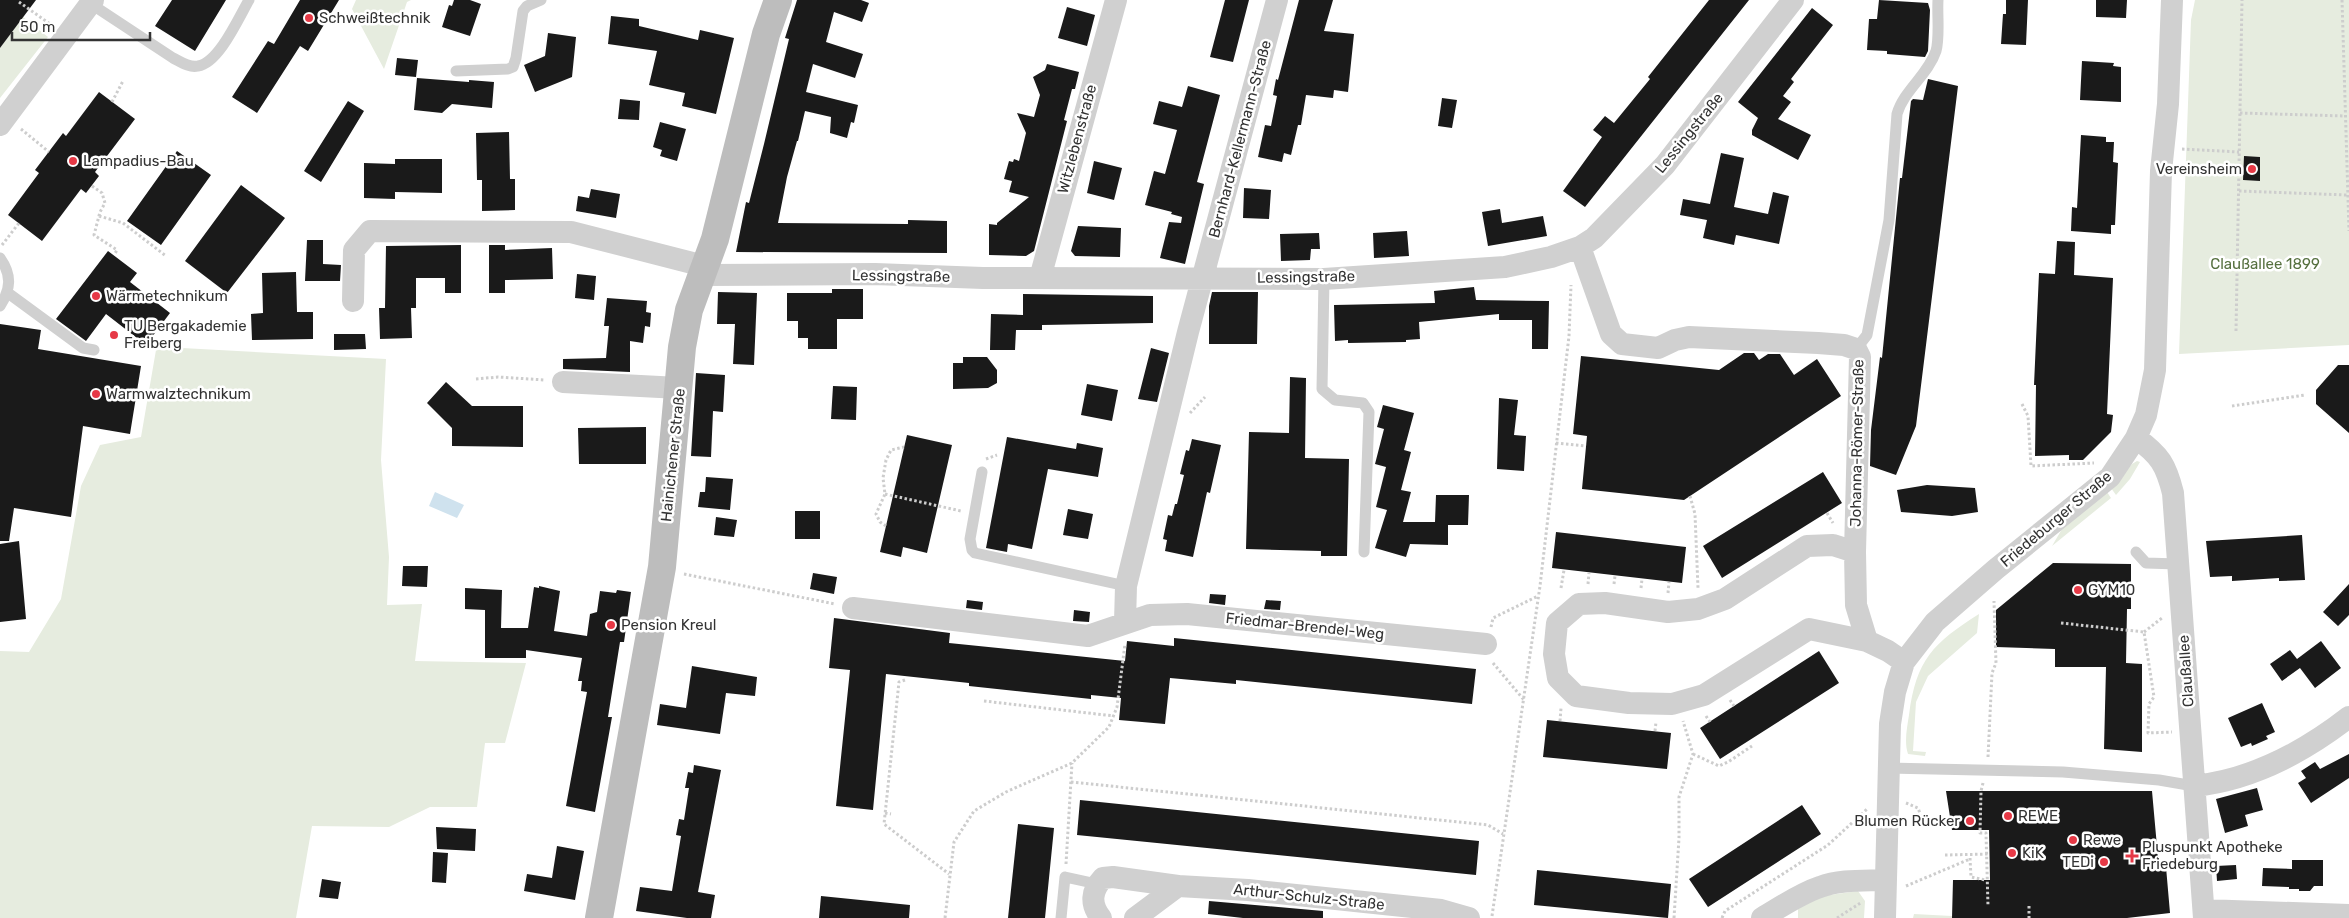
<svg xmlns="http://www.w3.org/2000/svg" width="2349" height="918" font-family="Rubik,sans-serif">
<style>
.green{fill:#e6ecdf}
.water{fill:#cfe2ee}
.building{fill:#1a1a1a}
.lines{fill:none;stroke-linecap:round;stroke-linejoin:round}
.path{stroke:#cdcdcd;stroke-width:3;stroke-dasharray:2.5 2.5;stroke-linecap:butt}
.service{stroke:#d0d0d0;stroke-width:11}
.minor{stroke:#d0d0d0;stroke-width:22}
.secondary{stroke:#bdbdbd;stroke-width:28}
.poi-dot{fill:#e63946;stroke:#fff;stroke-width:2}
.labels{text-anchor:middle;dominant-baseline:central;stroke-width:5;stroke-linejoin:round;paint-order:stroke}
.poi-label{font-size:15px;fill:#333;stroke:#fff;text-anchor:start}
.street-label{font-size:15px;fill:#333;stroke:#fff}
.park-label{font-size:15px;fill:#56703f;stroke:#fff}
</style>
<rect width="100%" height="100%" fill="#fff"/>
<path class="green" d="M356 0H411L407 2 384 69 352 9Z
M2195 0H2349V345L2179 354 2191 20Z
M23 17 48 37 0 98V48Z
M182 348 386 359 381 460 389 557 387 605 422 604 415 661 526 663 505 743H485L477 807H430L389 827 312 826 296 918H0V651L29 652 61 599 81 486 100 445 141 437 156 350Z
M2137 461 2140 462 2130 479 2116 495 2111 488 2132 464Z
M2107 492 2111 498 2052 546 2062 529Z
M1979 614 1977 633 1928 676 1916 702 1913 751 1926 752 1925 756 1908 754C1904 742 1907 728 1909 715 1916 660 1933 643 1979 614Z
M1858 891 1865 901 1864 918H1798V905L1815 897Z
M1914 914 1952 916V918H1913Z"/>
<path class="water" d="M435 492 464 505 457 518 429 506Z"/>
<path class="building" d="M0 0H36L0 48Z
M172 0H226L195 51 155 26Z
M300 0H339L308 51 300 46 257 113 232 97 268 41 274 44Z
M454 0H470L481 4 470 36 442 27 449 5 452 6Z
M797 0H861L869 3 862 22 834 12 826 42 863 54 855 78 813 64 806 92 858 105 854 123 851 122 847 138 830 133 831 117 805 111 798 141H797L787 177 778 223 908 224V220L947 221V253L736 252 746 202 749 203 764 144 789 39 785 38Z
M1225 0H1249L1233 62 1210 57Z
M1299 0H1333L1324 31 1354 34 1348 92 1334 90 1333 98 1306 95 1301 125H1298L1291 155 1284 153 1282 162 1258 157 1265 125 1271 126 1277 96 1273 95 1276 79 1278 80Z
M1709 0H1749L1585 207 1563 191 1602 137 1593 130 1605 116 1614 123 1650 79 1648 77Z
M1879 0 1928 3 1930 10 1928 51 1925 57 1887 54V51L1867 50 1869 19H1877Z
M2006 0H2028L2026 45 2001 44 2003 14H2006Z
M2096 0H2127L2126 18 2096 17Z
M1067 7 1095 15 1087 46 1058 38Z
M1812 8 1833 25 1791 79 1794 82 1783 96 1791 102 1778 119 1811 135 1798 160 1752 135V130L1758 118 1738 102Z
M611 16 639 19V26L698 40 700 30 734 38 716 114 682 106 685 93 649 85 657 51 608 44Z
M548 33 576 37 572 77 535 92 524 65 545 56Z
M397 58 418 60 416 77 395 75Z
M2082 61 2114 63 2113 66 2121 67V102L2080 100Z
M1047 64 1079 72 1075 89H1072L1064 120 1067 121 1034 251 1026 256 989 255V224L997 225V223L1029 197 1009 192 1012 181 1004 179 1009 161 1013 162 1014 159 1019 161 1026 133 1017 113 1034 117 1040 95 1033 77 1045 70Z
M417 78 469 82V80L494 82 492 108 452 104 442 113 414 110Z
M1928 79 1958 86 1916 426 1896 475 1870 466 1871 430 1880 357 1882 358 1900 178H1902L1911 101 1913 99 1923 100Z
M1188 86 1220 95 1197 182 1204 184 1185 264 1160 258 1169 222 1181 223 1182 217 1171 214 1172 212 1145 205 1154 171 1165 174 1177 130 1153 124 1159 101 1182 107Z
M99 92 135 119 95 172 99 176 86 193 81 189 42 241 8 215 39 173 35 170 63 133 66 136Z
M1442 98 1457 100 1452 128 1438 126Z
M620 99 640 101 639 120 618 119Z
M348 101 364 111 321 182 304 171Z
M660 122 686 129 677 161 660 156 662 150 653 147Z
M509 132 510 179H515V210L482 211V180H477L476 133Z
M2081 135 2106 137V142H2114L2113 162 2118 163 2115 225H2111V234L2071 231 2072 207 2077 208Z
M177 151 211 175 161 245 127 221Z
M1721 153 1744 158 1734 207 1768 214 1773 192 1789 196 1779 244 1736 235 1734 245 1703 238 1707 220 1680 215 1683 199 1710 204Z
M2244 156 2260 157V181L2243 180Z
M395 159H442V193L395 192V199L364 198V163L395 164Z
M1094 161 1122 168 1114 200 1087 193Z
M241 185 285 218 227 293 185 261Z
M1244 188 1271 190 1269 219 1243 218Z
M591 189 620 194 616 218 576 211 578 196 589 198Z
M1500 209 1502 223 1543 216 1547 236 1488 246 1482 212Z
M1078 226 1121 228 1120 257 1075 256 1071 251Z
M1407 231 1409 256 1374 258 1373 233Z
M1319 233 1320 249H1311L1310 260 1281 261 1280 234Z
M307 240H323V264L341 265 340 281H305Z
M2057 241 2075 242 2074 275 2113 278 2107 414 2113 415 2111 432 2083 460H2069V455L2035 456 2036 385H2034L2039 273 2055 274Z
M461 245V293H445V278H416V308H411L412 338 380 339 379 308H385L386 246Z
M489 245H505V250L552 248 553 279 505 280V293H489Z
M108 251 137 273 130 282 170 313 146 345 106 314 86 341 56 319Z
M296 272 297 312H313V339L252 340 251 314 263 313 262 273Z
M577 274 596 276 594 300 575 298Z
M1474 287 1476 300 1549 301 1548 349H1532V320H1499V314L1419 322 1420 339 1406 340V342L1348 343V340L1335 341 1334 305 1435 303 1434 291Z
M832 289H863V319H837V349H808V338H798V321H787V293H832Z
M718 292 757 293 754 365 733 364 735 324H717Z
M1212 292H1258L1257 344H1209V306Z
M1023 294 1153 296V323L1042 325V330H1016L1015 350H990L991 314 1023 315Z
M607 298 647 301 646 312 651 313 650 327 645 326 643 343 630 341V372L563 369V359L606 358 609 326H604Z
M0 324 41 330 38 349 141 366 130 434 83 426 71 517 14 508 9 541H0Z
M334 334H365L366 349 334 350Z
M1151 348 1169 353 1157 402 1138 399Z
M1744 353H1754L1759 360 1768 354H1780L1794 375 1817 359 1841 396 1684 500 1582 489 1587 436 1573 434 1581 356 1719 370Z
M963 357H987L997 370V383L988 388 953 389V363H963Z
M2338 365H2349V433L2316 404V390Z
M696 373 725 375 723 412 713 411 711 457 691 456Z
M1290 377 1306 378 1305 458 1349 459 1347 556H1321V551L1246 549 1249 432 1289 433Z
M446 382 472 406H523V447L452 446V428L427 403Z
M1087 384 1118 390 1112 421 1081 415Z
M833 386 857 387 856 420 831 419Z
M1499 398 1518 400 1514 435 1526 436 1524 471 1497 469Z
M1383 405 1414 413 1404 450 1411 452 1401 490 1411 492 1403 522H1435L1436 495H1469L1468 525H1448V545L1410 544 1406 557 1375 548 1387 510 1376 507 1386 467 1375 464 1384 429 1377 427Z
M646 427V464H579L578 428Z
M907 435 952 445 927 553 903 547 901 557 880 552Z
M1007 437 1076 449 1077 443 1103 448 1098 477 1048 469 1032 549 1008 544 1007 552 986 548Z
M1192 439 1221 445 1210 493 1207 492 1193 557 1165 551 1167 540 1163 539 1168 515 1172 516 1175 504H1177L1184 475 1180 474 1186 450 1189 451Z
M1823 472 1842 503 1722 578 1703 546Z
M706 477 733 479 730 510 698 507 700 492H705Z
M1927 485 1975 488 1978 512 1952 516 1901 512 1897 490Z
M1068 509 1093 514 1088 539 1063 535Z
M795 511H820V539H795Z
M716 517 737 520 734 537 714 535Z
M1556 532 1686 547 1682 583 1552 568Z
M2302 535 2305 580 2279 581V578L2232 581V576L2210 577 2206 541Z
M19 541 26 619 0 622V544Z
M2053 563 2131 564V609H2127L2126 663 2142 664V752L2104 749 2106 667H2055V649L1996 647V610Z
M403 566H428L427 587 402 586Z
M813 573 837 577 834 594 810 589Z
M2349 584V615L2338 626 2323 612Z
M539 586 560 591 554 631 587 636 590 614 597 612 600 591 616 593 617 590 631 592 624 642H620L608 717H612L595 812 566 806 587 692 581 691 582 681H578L582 658 526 650V658H485V610L465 609V588L502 590 501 628H528L534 587 539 588Z
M1210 594 1226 595 1225 605 1209 603Z
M967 600 983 602 982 610 966 608Z
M1266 600 1281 601 1280 610 1264 609Z
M1074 610 1090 612 1089 622 1073 621Z
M834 618 950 633 949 643 1125 661 1127 641 1174 646V638L1476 669 1472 704 1236 680V684L1170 678 1165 724 1119 720 1121 698 1091 695V699L1025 692 969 686V683L886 674 873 810 836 806 850 670 829 668Z
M2321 641 2341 668 2315 688 2300 668 2282 681 2270 664 2290 650 2297 659Z
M1819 651 1839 683 1720 759 1700 728Z
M692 666 757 677 755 696 726 693 720 734 657 725 660 704 686 708Z
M2262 703 2275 732 2266 736 2268 739 2252 746 2251 743 2241 747 2228 718Z
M1547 720 1671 733 1667 769 1543 757Z
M2349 754V778L2311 803 2298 783 2306 778 2301 771 2315 762 2320 769Z
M694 765 721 770 698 892 715 895 711 918H687L636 911 640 887 672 891 681 836 676 835 679 819 684 820 689 788H685L688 772 693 773Z
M2257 788 2263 810 2245 815 2248 826 2225 833 2216 799Z
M1946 791H2152L2159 869 2166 867 2170 913 2127 918H1952L1953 880H1990L1989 830H1952Z
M1080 800 1479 841 1476 875 1077 835Z
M1802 805 1821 834 1708 907 1689 879Z
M1018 824 1054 828 1045 918H1008Z
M436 827 476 829 475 851 437 849Z
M557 846 584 851 575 900 524 891 527 874 552 878Z
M433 852 448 853 446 883 432 882Z
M2292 860H2323V886H2314L2310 891H2299V889H2289V887L2262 886 2263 868 2292 869Z
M2236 865 2237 879 2217 881 2216 866Z
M1537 870 1671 884 1668 918 1534 905Z
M322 879 341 882 338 899 319 897Z
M821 896 910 905 909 918H819Z
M1209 901 1323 911V918H1243L1208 914Z"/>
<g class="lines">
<path class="path" d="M2342 0 2349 231
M19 2 50 24
M112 102 123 81
M2240 113 2345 116
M21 129 49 152
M2182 149 2239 152
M92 186 102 193 105 203 100 212 94 235 117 250 114 255
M2239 191 2347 195
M99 216 123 223 166 256
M2 245 19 223
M2236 331 2242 0
M476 379 498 377 545 380
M2022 404 2028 416 2031 466 2094 463
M2232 406 2305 395
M1190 413 1205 397
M1556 443 1586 446
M986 459 997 455
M885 494 961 511
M1690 496 1695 514 1698 588
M1827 513 1833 523
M886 526 880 522 876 514 885 494 883 478 886 460 891 450 904 447
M684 574 835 604
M1588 584 1589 573
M1614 584 1615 576
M1561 588 1564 570
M1641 588 1642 579
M1668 593 1669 582
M2061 623 2144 632 2154 697 2149 704 2148 733 2172 732
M1491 627 1493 618 1538 596
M2144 632 2162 618
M1493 663 1524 700
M905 680 899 682 884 824 949 874
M1730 700 1734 706
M984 701 1114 716
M1706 716 1710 722
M1560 721 1561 708
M1655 731 1656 722
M1693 754 1719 766 1728 762 1752 746
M1988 757 1992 673 1996 663 1994 601
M1071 782 1488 825 1503 834
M1983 783 1981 791 1980 833H1986L1988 906
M1906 803 1918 808 1925 827 1937 823
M885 813 891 814
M1945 855 1990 854
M1970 858 1971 877 1985 880
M1066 864 1072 763
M1906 886 1970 859
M2029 906V918
M1492 916 1540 586 1569 336 1571 285
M945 918 954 842 974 811 1006 792 1072 763 1109 727 1117 707 1125 644
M1674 918 1679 838V797L1693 754 1683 721
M1722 918 1725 911 1828 845 1867 809
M1837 918 1862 902"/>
<path class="service" d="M91 4 173 58C181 62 189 68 198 66 219 63 239 17 249 0
M456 71 508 69 513 67 516 58 523 11 527 6 541 0
M0 258C12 275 11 289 0 306
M1324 279 1322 389 1335 400 1363 403 1369 412 1364 552
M8 293 83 348 94 350
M1856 349 1867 335 1889 220 1897 114C1904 90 1928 75 1936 51 1940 37 1937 15 1938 0
M982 472 970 539 972 550 975 553 1126 586
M2136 552 2146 563 2178 564
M1888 768 2063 772 2159 780 2194 786
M1061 918 1065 877 1097 884"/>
<path class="minor" d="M0 125 93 0
M1580 247 1611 334 1622 344 1658 348 1675 340 1689 337 1818 343 1844 345 1856 349 1860 357 1855 552 1856 605 1867 641 1888 651 1904 662
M701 275 875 274 983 278 1324 279 1505 267 1551 257 1580 247 1594 238 1665 165 1793 0
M1040 278 1116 0
M353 301 354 250 370 231 571 232 704 266
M563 382 679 388
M2136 438C2160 455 2166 465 2173 493L2204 918
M1855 552 1833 545 1807 546 1725 599 1698 609 1668 612 1605 603 1579 604 1557 623 1554 654 1558 678 1576 696 1629 703 1672 704 1704 695 1809 629 1867 641
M853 608 1088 636 1150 615 1187 614 1486 644
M1125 622 1126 586 1188 332 1277 0
M2194 786C2251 780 2304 752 2349 717
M2204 910 2349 915
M1101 918C1090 904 1091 891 1103 878L1113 877 1178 886 1248 890 1441 910 1469 918
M1135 918 1178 886
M1762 918C1781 907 1799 894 1820 887 1841 879 1865 881 1886 880
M1885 918 1890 724 1895 692 1904 662 1935 622 1996 569 2110 477 2136 438 2146 415 2155 370 2161 171 2168 104 2172 0"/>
<path class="secondary" d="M599 918 662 567 682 347 689 310 715 239 766 34 778 0"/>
</g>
<g class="poi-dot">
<circle cx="309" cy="18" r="5"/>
<circle cx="73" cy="161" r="5"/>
<circle cx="2252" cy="169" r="5"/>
<circle cx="96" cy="296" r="5"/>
<circle cx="114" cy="335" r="5"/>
<circle cx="96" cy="394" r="5"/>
<circle cx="2078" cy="590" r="5"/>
<circle cx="611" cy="625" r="5"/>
<circle cx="2008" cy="816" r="5"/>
<circle cx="1970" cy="821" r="5"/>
<circle cx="2073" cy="840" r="5"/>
<circle cx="2012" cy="853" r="5"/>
<path d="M2129.5 848.5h5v5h5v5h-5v5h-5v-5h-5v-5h5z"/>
<circle cx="2104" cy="862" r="5"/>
</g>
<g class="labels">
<g class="poi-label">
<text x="319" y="18">Schweißtechnik</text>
<text x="83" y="161">Lampadius-Bau</text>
<text x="2242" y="169" text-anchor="end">Vereinsheim</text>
<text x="106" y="296">Wärmetechnikum</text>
<text x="124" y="326">TU Bergakademie<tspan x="124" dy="17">Freiberg</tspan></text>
<text x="106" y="394">Warmwalztechnikum</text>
<text x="2088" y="590">GYM10</text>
<text x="621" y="625">Pension Kreul</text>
<text x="2018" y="816">REWE</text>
<text x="1960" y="821" text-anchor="end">Blumen Rücker</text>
<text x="2083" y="840">Rewe</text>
<text x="2142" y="847">Pluspunkt Apotheke<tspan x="2142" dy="17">Friedeburg</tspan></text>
<text x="2022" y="853">KiK</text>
<text x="2094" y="862" text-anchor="end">TEDi</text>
</g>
<g class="street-label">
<text transform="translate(1689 133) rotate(-51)">Lessingstraße</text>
<text transform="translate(1077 139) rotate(-75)">Witzlebenstraße</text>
<text transform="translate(1240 139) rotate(-75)">Bernhard-Kellermann-Straße</text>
<text transform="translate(901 276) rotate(1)">Lessingstraße</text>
<text transform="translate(1306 277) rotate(-1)">Lessingstraße</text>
<text transform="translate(1857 443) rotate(-89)">Johanna-Römer-Straße</text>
<text transform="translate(673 455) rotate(-84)">Hainichener Straße</text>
<text transform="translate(2056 519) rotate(-40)">Friedeburger Straße</text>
<text transform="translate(1305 626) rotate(6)">Friedmar-Brendel-Weg</text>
<text transform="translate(2186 671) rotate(-94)">Claußallee</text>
<text transform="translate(1309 897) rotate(6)">Arthur-Schulz-Straße</text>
</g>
<g class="park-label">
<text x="2265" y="264">Claußallee 1899</text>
</g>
</g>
<path d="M12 32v8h138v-8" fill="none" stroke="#333333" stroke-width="2.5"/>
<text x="20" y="32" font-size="15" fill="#333333" stroke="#ffffff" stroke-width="4" paint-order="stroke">50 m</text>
</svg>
